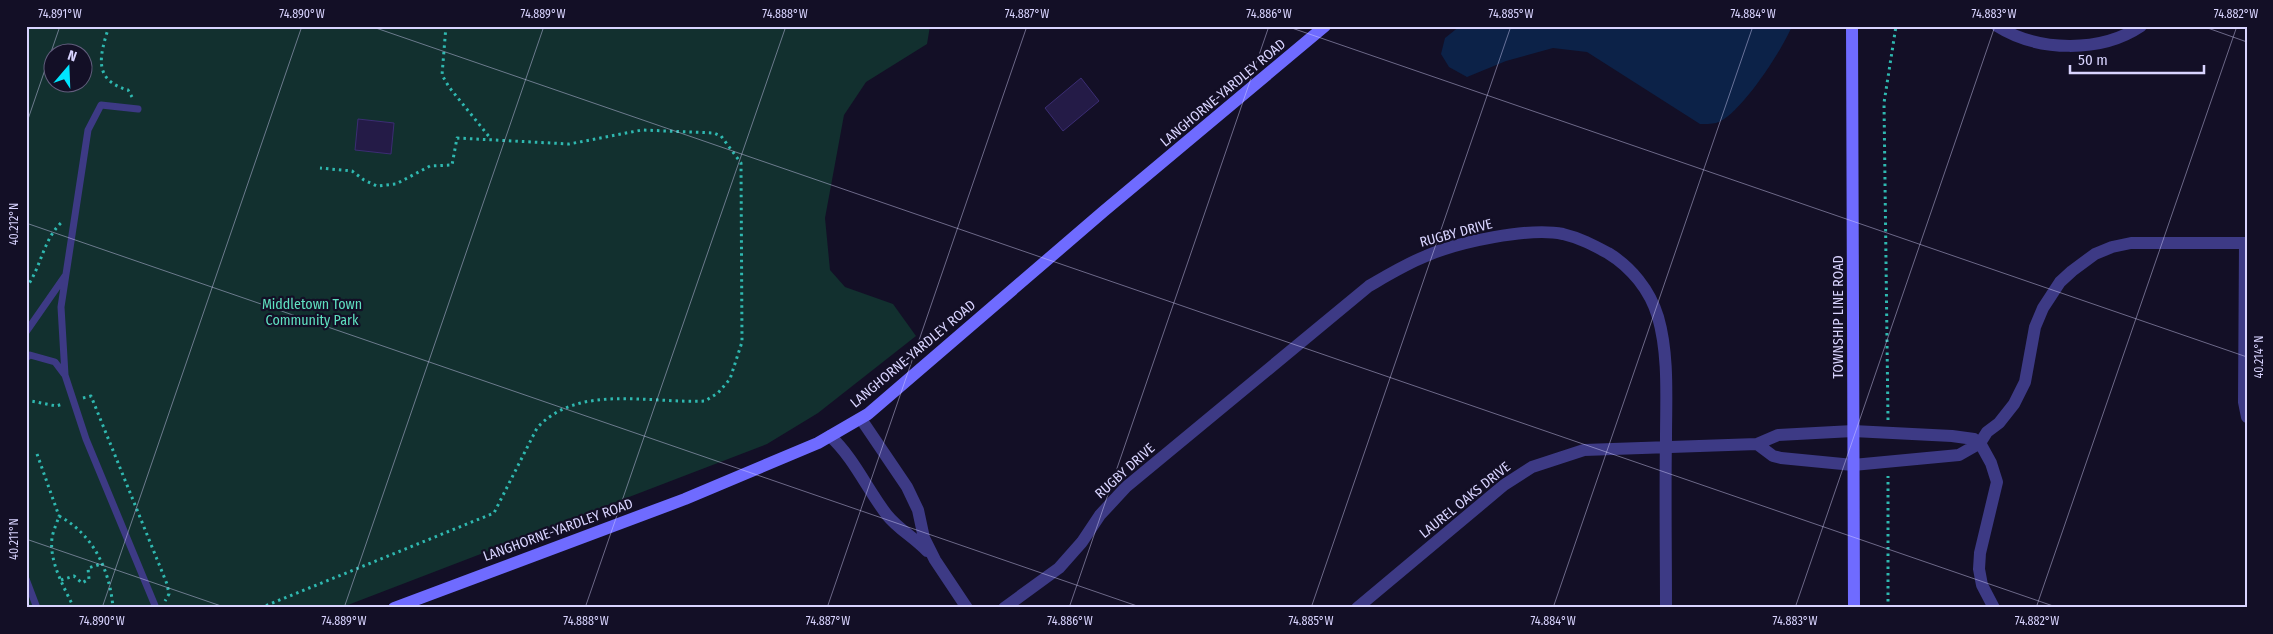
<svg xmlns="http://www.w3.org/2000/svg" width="2273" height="634" font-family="'Fira Sans Condensed',sans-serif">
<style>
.green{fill:#12302f;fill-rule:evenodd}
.water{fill:#0c2248}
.building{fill:#241b47;stroke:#3b2d73}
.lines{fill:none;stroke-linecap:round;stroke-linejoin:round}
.path{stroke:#2fb8b0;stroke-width:3;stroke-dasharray:2.5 4;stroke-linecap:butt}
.lane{stroke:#3d3a85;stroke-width:7}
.street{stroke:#3d3a85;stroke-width:12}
.secondary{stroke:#6f6bff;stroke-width:12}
.ticks{fill:none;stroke:#d9d4ff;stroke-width:1;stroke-opacity:0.45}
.labels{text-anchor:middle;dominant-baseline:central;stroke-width:4.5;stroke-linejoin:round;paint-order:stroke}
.street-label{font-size:14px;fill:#d9d4ff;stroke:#130f26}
.park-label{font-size:14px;fill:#5fe0c0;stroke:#130f26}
.neatline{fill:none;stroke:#d9d4ff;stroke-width:2}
.ticks-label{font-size:12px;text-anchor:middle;fill:#d9d4ff}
</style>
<rect width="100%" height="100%" fill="#130f26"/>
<path class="green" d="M26 26H930L927 44 866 82 844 115 825 218 830 270 845 287 893 304 916 336 818 413 767 444 340 608H26ZM52 52H82V82H52Z"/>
<path class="water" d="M1460 26H1792C1783 49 1739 117 1716 123 1711 124 1705 124 1700 124L1587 52 1553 48 1506 61 1467 77 1449 67 1441 54 1445 38Z"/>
<path class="building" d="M1081 78 1099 101 1063 131 1045 108Z
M358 119 394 123 391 154 355 150Z"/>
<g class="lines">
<path class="path" d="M109 26C100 55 92 80 128 90L132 97
M446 26 442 75 449 87 491 139
M26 288C41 268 43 240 61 223
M83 398 91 396 167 584 169 594 165 601
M26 400 56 406 63 404
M1888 420 1884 103 1896 26
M37 454 59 516
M61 580 74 576 82 583 89 579 88 568 101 564
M74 608C64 587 49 562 52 538 53 531 57 523 59 516 93 534 110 570 113 608
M260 608 494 513 537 428C578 383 651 404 705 401L718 393 730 379 742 342 741 163 721 136 714 133 642 130 569 144 457 138 452 165 430 166 396 184 377 186 364 180 352 171 320 168
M1888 608V476"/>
<path class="lane" d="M138 109 101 105 88 130 61 307 65 375 86 439 156 608
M26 332 65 276
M26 358 30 355 55 362 64 374
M26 579 37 608"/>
<path class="street" d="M1997 26C2038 52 2101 53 2141 26
M2245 243 2244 402 2247 417
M861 419 907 487 918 510 924 538 935 560 967 608
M830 436C854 458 867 489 887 515 898 529 915 538 927 551
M1757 444 1773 456 1781 458 1853 465 1959 455 1980 443 1987 432 1999 423 2014 404 2025 382 2035 327 2043 308 2060 282 2072 271 2095 254 2112 247 2131 243H2247
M1004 608 1059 568 1082 542 1100 515 1126 487 1369 286C1388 275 1406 264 1426 256 1458 242 1529 227 1563 234 1580 238 1593 245 1608 253 1631 267 1650 290 1658 317 1669 355 1666 399 1666 438 1665 494 1666 551 1666 608
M1357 608 1504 485 1532 467 1584 450 1757 444 1778 435 1853 431 1952 436 1974 439 1980 443 1991 463 1997 482 1980 553 1979 569 1982 585 1994 608"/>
<path class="secondary" d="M1852 26 1854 608
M394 608 685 499 818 443 868 414 1104 211 1325 26"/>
</g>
<path class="ticks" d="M370 26 2059 608M1286 26 2247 357M2202 26 2247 42M26 125 60 26M26 223 1143 608M26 539 227 608M102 608 302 26M344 608 544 26M585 608 786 26M827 608 1027 26M1069 608 1269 26M1311 608 1511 26M1553 608 1753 26M1795 608 1995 26M2036 608 2237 26"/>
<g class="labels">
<g class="street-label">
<text transform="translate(1223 93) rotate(-40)">LANGHORNE-YARDLEY ROAD</text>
<text transform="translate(1456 233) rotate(-15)">RUGBY DRIVE</text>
<text transform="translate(1838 317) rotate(-90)">TOWNSHIP LINE ROAD</text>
<text transform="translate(913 354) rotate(-40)">LANGHORNE-YARDLEY ROAD</text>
<text transform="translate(1125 471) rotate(-42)">RUGBY DRIVE</text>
<text transform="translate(1465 500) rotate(-39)">LAUREL OAKS DRIVE</text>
<text transform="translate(558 530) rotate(-20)">LANGHORNE-YARDLEY ROAD</text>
</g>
<g class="park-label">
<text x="312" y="304">Middletown Town<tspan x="312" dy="16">Community Park</tspan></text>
</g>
</g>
<rect width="2273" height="634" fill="none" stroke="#130f26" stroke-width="55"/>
<g transform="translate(68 68) rotate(19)"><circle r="24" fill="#130f26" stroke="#625e7d"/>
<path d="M0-4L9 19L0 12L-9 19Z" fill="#00e5ff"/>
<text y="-8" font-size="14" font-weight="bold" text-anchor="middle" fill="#d9d4ff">N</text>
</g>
<path d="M2070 65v8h134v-8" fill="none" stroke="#d9d4ff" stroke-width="2.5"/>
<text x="2078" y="65" font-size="15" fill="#d9d4ff" stroke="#130f26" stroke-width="4" paint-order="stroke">50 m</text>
<rect x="28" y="28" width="2218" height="578" class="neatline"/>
<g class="ticks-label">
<text x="60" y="18">74.891°W</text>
<text x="302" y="18">74.890°W</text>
<text x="543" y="18">74.889°W</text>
<text x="785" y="18">74.888°W</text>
<text x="1027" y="18">74.887°W</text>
<text x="1269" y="18">74.886°W</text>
<text x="1511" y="18">74.885°W</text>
<text x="1753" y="18">74.884°W</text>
<text x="1994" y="18">74.883°W</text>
<text x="2236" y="18">74.882°W</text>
<text transform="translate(14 224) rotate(-90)" y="4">40.212°N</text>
<text transform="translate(2259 357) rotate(-90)" y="4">40.214°N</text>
<text transform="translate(14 539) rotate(-90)" y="4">40.211°N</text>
<text x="102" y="625">74.890°W</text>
<text x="344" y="625">74.889°W</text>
<text x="586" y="625">74.888°W</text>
<text x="828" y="625">74.887°W</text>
<text x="1070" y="625">74.886°W</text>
<text x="1311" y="625">74.885°W</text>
<text x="1553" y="625">74.884°W</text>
<text x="1795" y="625">74.883°W</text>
<text x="2037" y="625">74.882°W</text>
</g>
</svg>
